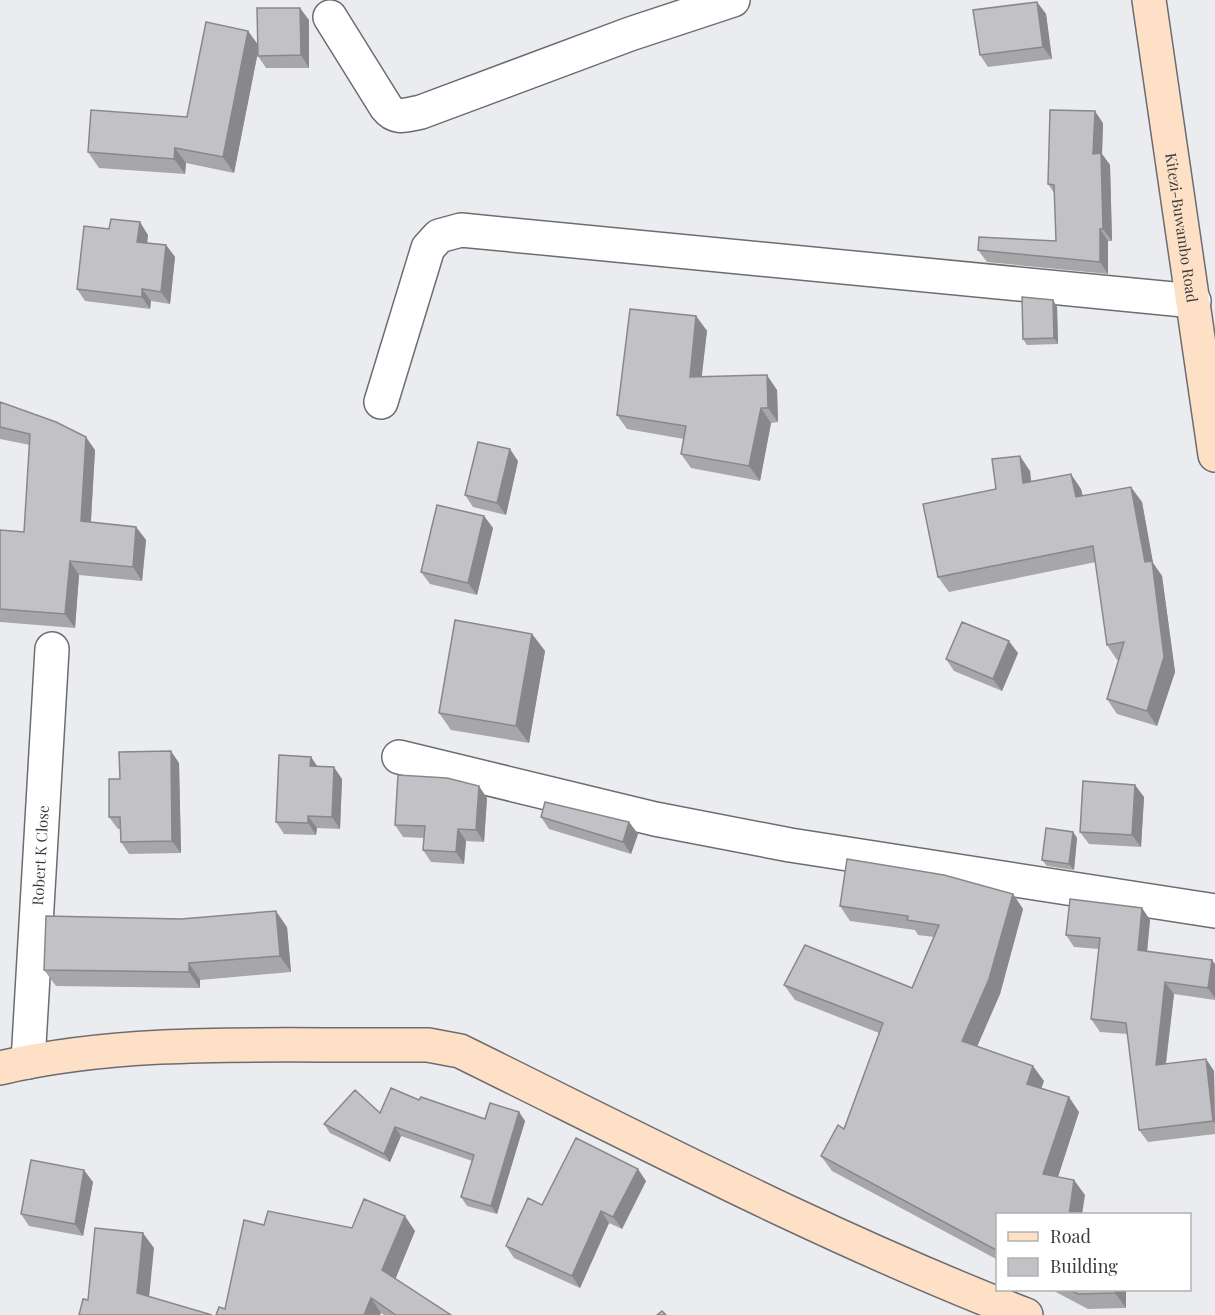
<svg xmlns="http://www.w3.org/2000/svg" width="1215" height="1315" font-family="'Playfair Display',serif">
<style>
.lines{fill:none;stroke-linecap:round;stroke-linejoin:round}
.street-casing{stroke:#6c6d71;stroke-width:36}
.secondary-casing{stroke:#6c6d71;stroke-width:36}
.street{stroke:#fff;stroke-width:33}
.secondary{stroke:#fee0c6;stroke-width:33}
.wall{fill:#a7a7aa}
.shaded-wall{fill:#88888b}
.building{fill:#c2c2c6;stroke:#88888b;stroke-width:1.5}
.labels{text-anchor:middle;dominant-baseline:central;stroke-width:4.5;stroke-linejoin:round;paint-order:stroke}
.street-label{font-size:15px;fill:#3c3c3e;stroke:#fff}
</style>
<rect width="100%" height="100%" fill="#ebecf0"/>
<g class="lines">
<defs>
<g id="street">
<path d="M330 17 386 107C396 120 406 115 421 112L630 34 733 0"/>
<path d="M381 402 428 248 439 236 461 230 1194 301"/>
<path d="M399 757 655 819 790 845 1215 911"/>
<path id="s1" d="M28 1062 52 649"/>
</g>
<g id="secondary">
<path id="s2" d="M1149 0 1215 455"/>
<path d="M0 1068C126 1038 271 1046 401 1045H428L460 1051C647 1143 832 1240 1026 1315"/>
</g>
</defs>
<use href="#street" class="street-casing"/>
<use href="#secondary" class="secondary-casing"/>
<use href="#street" class="street"/>
<use href="#secondary" class="secondary"/>
</g>
<path class="wall" d="M1037 2 1046 14 1052 59 988 67 980 55Z
M309 20V68H266L258 56V52L234 173 186 163 185 174 99 168 88 152 187 117 248 31 257 44Z
M1103 123 1102 154 1110 165 1112 241H1108V274L987 262 978 250 1056 241 1055 194 1048 184Z
M148 235 147 243 166 245 175 257 170 304 151 301 150 309 85 301 77 289Z
M1053 300 1057 307 1058 344 1027 345 1023 339Z
M696 316 707 331 701 377 777 390 778 422 771 423 760 481 691 468 681 454 684 439 627 429 617 415Z
M0 402 95 450 91 522 136 527 146 540 142 581 79 575 75 628 0 622V530L24 532 30 445 0 439Z
M518 461 506 515 473 507 465 495Z
M1030 471 1031 482 1081 489 1083 496 1142 502 1153 563 1162 576 1175 672 1157 726 1117 714 1107 699 1119 659 1117 660 1107 645 1096 562 949 592 938 577 996 489Z
M484 516 493 528 477 595 430 584 421 572Z
M532 634 545 651 529 743 451 730 439 713Z
M1018 653 1002 691 954 671 946 659Z
M311 757 317 766 342 779 340 829 317 828 316 835 284 834 276 822Z
M179 763 181 853 129 854 121 842V829H118L109 817 120 779Z
M1135 785 1144 797 1141 847 1089 844 1080 832Z
M487 798 484 842 466 841 464 864 431 862 423 850 424 838 403 837 395 825Z
M541 817 629 822 638 834 631 854 549 829Z
M1073 832 1077 838 1074 870 1047 866 1042 860Z
M1013 894 1023 909 1000 994 977 1046 1044 1081 1041 1089 1079 1112 1058 1177 1085 1195 998 1215V1260L832 1171 821 1156 844 1129 879 1033 795 1000 784 985 912 988 934 937 918 935 915 930 850 921 840 906Z
M1142 908 1150 920 1147 951 1215 964V1000L1174 994 1166 1064 1206 1059 1214 1071 1215 1134 1148 1142 1139 1130 1128 1034 1100 1032 1091 1019 1099 949 1074 947 1066 935Z
M287 927 291 972 200 980V988L56 986 44 970Z
M419 1100 485 1119 519 1112 525 1121 497 1214 467 1206 461 1197 472 1161 401 1136 390 1162 330 1133 324 1124 380 1113Z
M646 1181 622 1229 609 1223 580 1288 514 1258 506 1246 542 1205Z
M93 1182 83 1236 29 1226 21 1214Z
M264 1225 415 1231 395 1279 451 1315H384L381 1313 380 1315H216L225 1309Z
M1052 1290H1126V1308L1088 1309Z"/>
<path class="shaded-wall" d="M1037 2 1046 14 1052 59 1043 47Z
M300 8 309 20V68L301 55Z
M248 31 259 46 234 173 223 157Z
M1095 111 1103 123 1102 154 1110 165 1112 241 1103 229 1093 154Z
M175 148 186 163 185 174 174 159Z
M140 222 148 235 146 254 137 242Z
M1100 229 1108 241V274L1100 262Z
M166 245 175 257 170 304 161 292Z
M142 289 151 301 150 309 142 297Z
M1053 300 1057 307 1058 344 1054 338Z
M696 316 707 331 700 392 690 377Z
M767 375 777 390 778 422 768 408Z
M761 408 771 423 760 481 749 466Z
M86 437 95 450 90 534 81 521Z
M510 449 518 461 506 515 497 503Z
M1020 456 1030 471 1033 498 1023 483Z
M1071 474 1081 489 1086 512 1076 497Z
M1131 487 1142 502 1153 563 1162 576 1175 672 1157 726 1147 711 1145 562Z
M484 516 493 528 477 595 468 583Z
M136 527 146 540 142 581 133 567Z
M70 561 79 575 75 628 65 614Z
M532 634 545 651 529 743 516 726Z
M1009 641 1018 653 1002 691 993 679Z
M171 751 179 763 181 853 172 841Z
M311 757 319 769 310 766Z
M334 767 342 779 340 829 332 817Z
M1135 785 1144 797 1141 847 1132 835Z
M479 786 487 798 484 842 476 830Z
M308 816 317 828 316 835 308 823Z
M629 822 638 834 631 854 623 842Z
M458 829 466 841 464 864 456 852Z
M1073 832 1077 838 1074 870 1069 864Z
M1013 894 1023 909 1000 994 973 1056 962 1041Z
M1142 908 1150 920 1146 962 1138 950Z
M276 911 287 927 291 972 280 956Z
M1212 960 1215 964V998L1208 988Z
M189 963 200 980V988L189 972Z
M1165 982 1174 994 1164 1077 1156 1065Z
M1206 1059 1214 1071 1215 1124 1213 1121Z
M1033 1066 1044 1081 1037 1099 1027 1084Z
M1069 1097 1079 1112 1054 1189 1043 1174Z
M519 1112 525 1121 497 1214 491 1206Z
M395 1127 401 1136 390 1162 384 1154Z
M638 1169 646 1181 622 1229 613 1217Z
M84 1170 93 1182 83 1236 75 1224Z
M1074 1180 1085 1195 1082 1215H1069Z
M601 1211 609 1223 580 1288 572 1276Z
M405 1216 415 1231 393 1285 382 1270Z
M143 1233 154 1248 148 1308 137 1293Z
M1115 1290H1126V1308L1115 1293Z
M371 1298 381 1313 380 1315H364Z"/>
<path class="building" d="M1037 2 1043 47 980 55 973 10Z
M257 8H300L301 55 258 56Z
M206 22 248 31 223 157 175 148 174 159 88 152 91 110 187 117Z
M1050 110 1095 111 1093 154 1101 153 1103 229H1100V262L978 250 979 237 1056 241 1054 185 1048 184Z
M111 219 140 222 137 242 166 245 161 292 142 289V297L77 289 84 226 109 229Z
M1022 297 1053 300 1054 338 1023 339Z
M630 309 696 316 690 377 767 375 768 408H761L749 466 681 454 686 426 617 415Z
M0 402 56 422 86 437 81 521 136 527 133 567 70 561 65 614 0 609V530L24 532 30 434 0 427Z
M478 442 510 449 497 503 465 495Z
M1020 456 1023 483 1071 474 1076 497 1131 487 1145 562 1152 561 1164 657 1147 711 1107 699 1124 642 1107 645 1093 546 938 577 923 504 996 489 992 459Z
M437 505 484 516 468 583 421 572Z
M455 620 532 634 516 726 439 713Z
M962 622 1009 641 993 679 946 659Z
M171 751 172 841 121 842 120 817H109V779H120L119 752Z
M279 755 311 757 310 766 334 767 332 817 308 816V823L276 822Z
M398 775 447 778 479 786 476 830 458 829 456 852 423 850 425 826 395 825Z
M1083 781 1135 785 1132 835 1080 832Z
M545 802 629 822 623 842 541 817Z
M1046 828 1073 832 1069 864 1042 860Z
M847 859 944 875 1013 894 989 979 962 1041 1033 1066 1027 1084 1069 1097 1043 1174 1074 1180 1069 1215H998V1251L821 1156 838 1125 844 1129 883 1023 784 985 805 945 912 988 939 925 907 920 908 916 840 906Z
M1070 899 1142 908 1138 950 1212 960 1208 988 1165 982 1156 1065 1206 1059 1213 1121 1139 1130 1126 1023 1091 1019 1100 938 1066 935Z
M276 911 280 956 189 963V972L44 970 46 916 181 919Z
M391 1088 419 1100 421 1097 485 1119 490 1103 519 1112 491 1206 461 1197 474 1155 395 1127 384 1154 324 1124 355 1090 380 1113Z
M576 1138 638 1169 613 1217 601 1211 572 1276 506 1246 528 1198 542 1205Z
M31 1160 84 1170 75 1224 21 1214Z
M364 1199 405 1216 382 1270 451 1315H396L371 1298 364 1315H216L219 1307 225 1309 244 1220 264 1225 268 1211 352 1228Z
M95 1228 143 1233 137 1293 212 1315H79L83 1299 88 1300Z
M1070 1290H1115V1293L1078 1294Z
M662 1311 666 1315H657Z"/>
<g class="labels">
<g class="street-label">
<text stroke="none"><textPath href="#s2" startOffset="230">Kitezi-Buwambo Road</textPath></text>
<text stroke="none"><textPath href="#s1" startOffset="207">Robert K Close</textPath></text>
</g>
</g>
<rect x="996" y="1213" width="195" height="78" fill="#ffffff" stroke="#b1b1b2" stroke-width="1.5"/>
<rect x="1008" y="1232" width="30" height="9" fill="#fee0c6" stroke="#b1b1b2" stroke-width="1.5"/>
<text x="1050" y="1243" font-size="18" fill="#3c3c3e">Road</text>
<rect x="1008" y="1258" width="30" height="18" fill="#c2c2c6" stroke="#b1b1b2" stroke-width="1.5"/>
<text x="1050" y="1273" font-size="18" fill="#3c3c3e">Building</text>
</svg>
